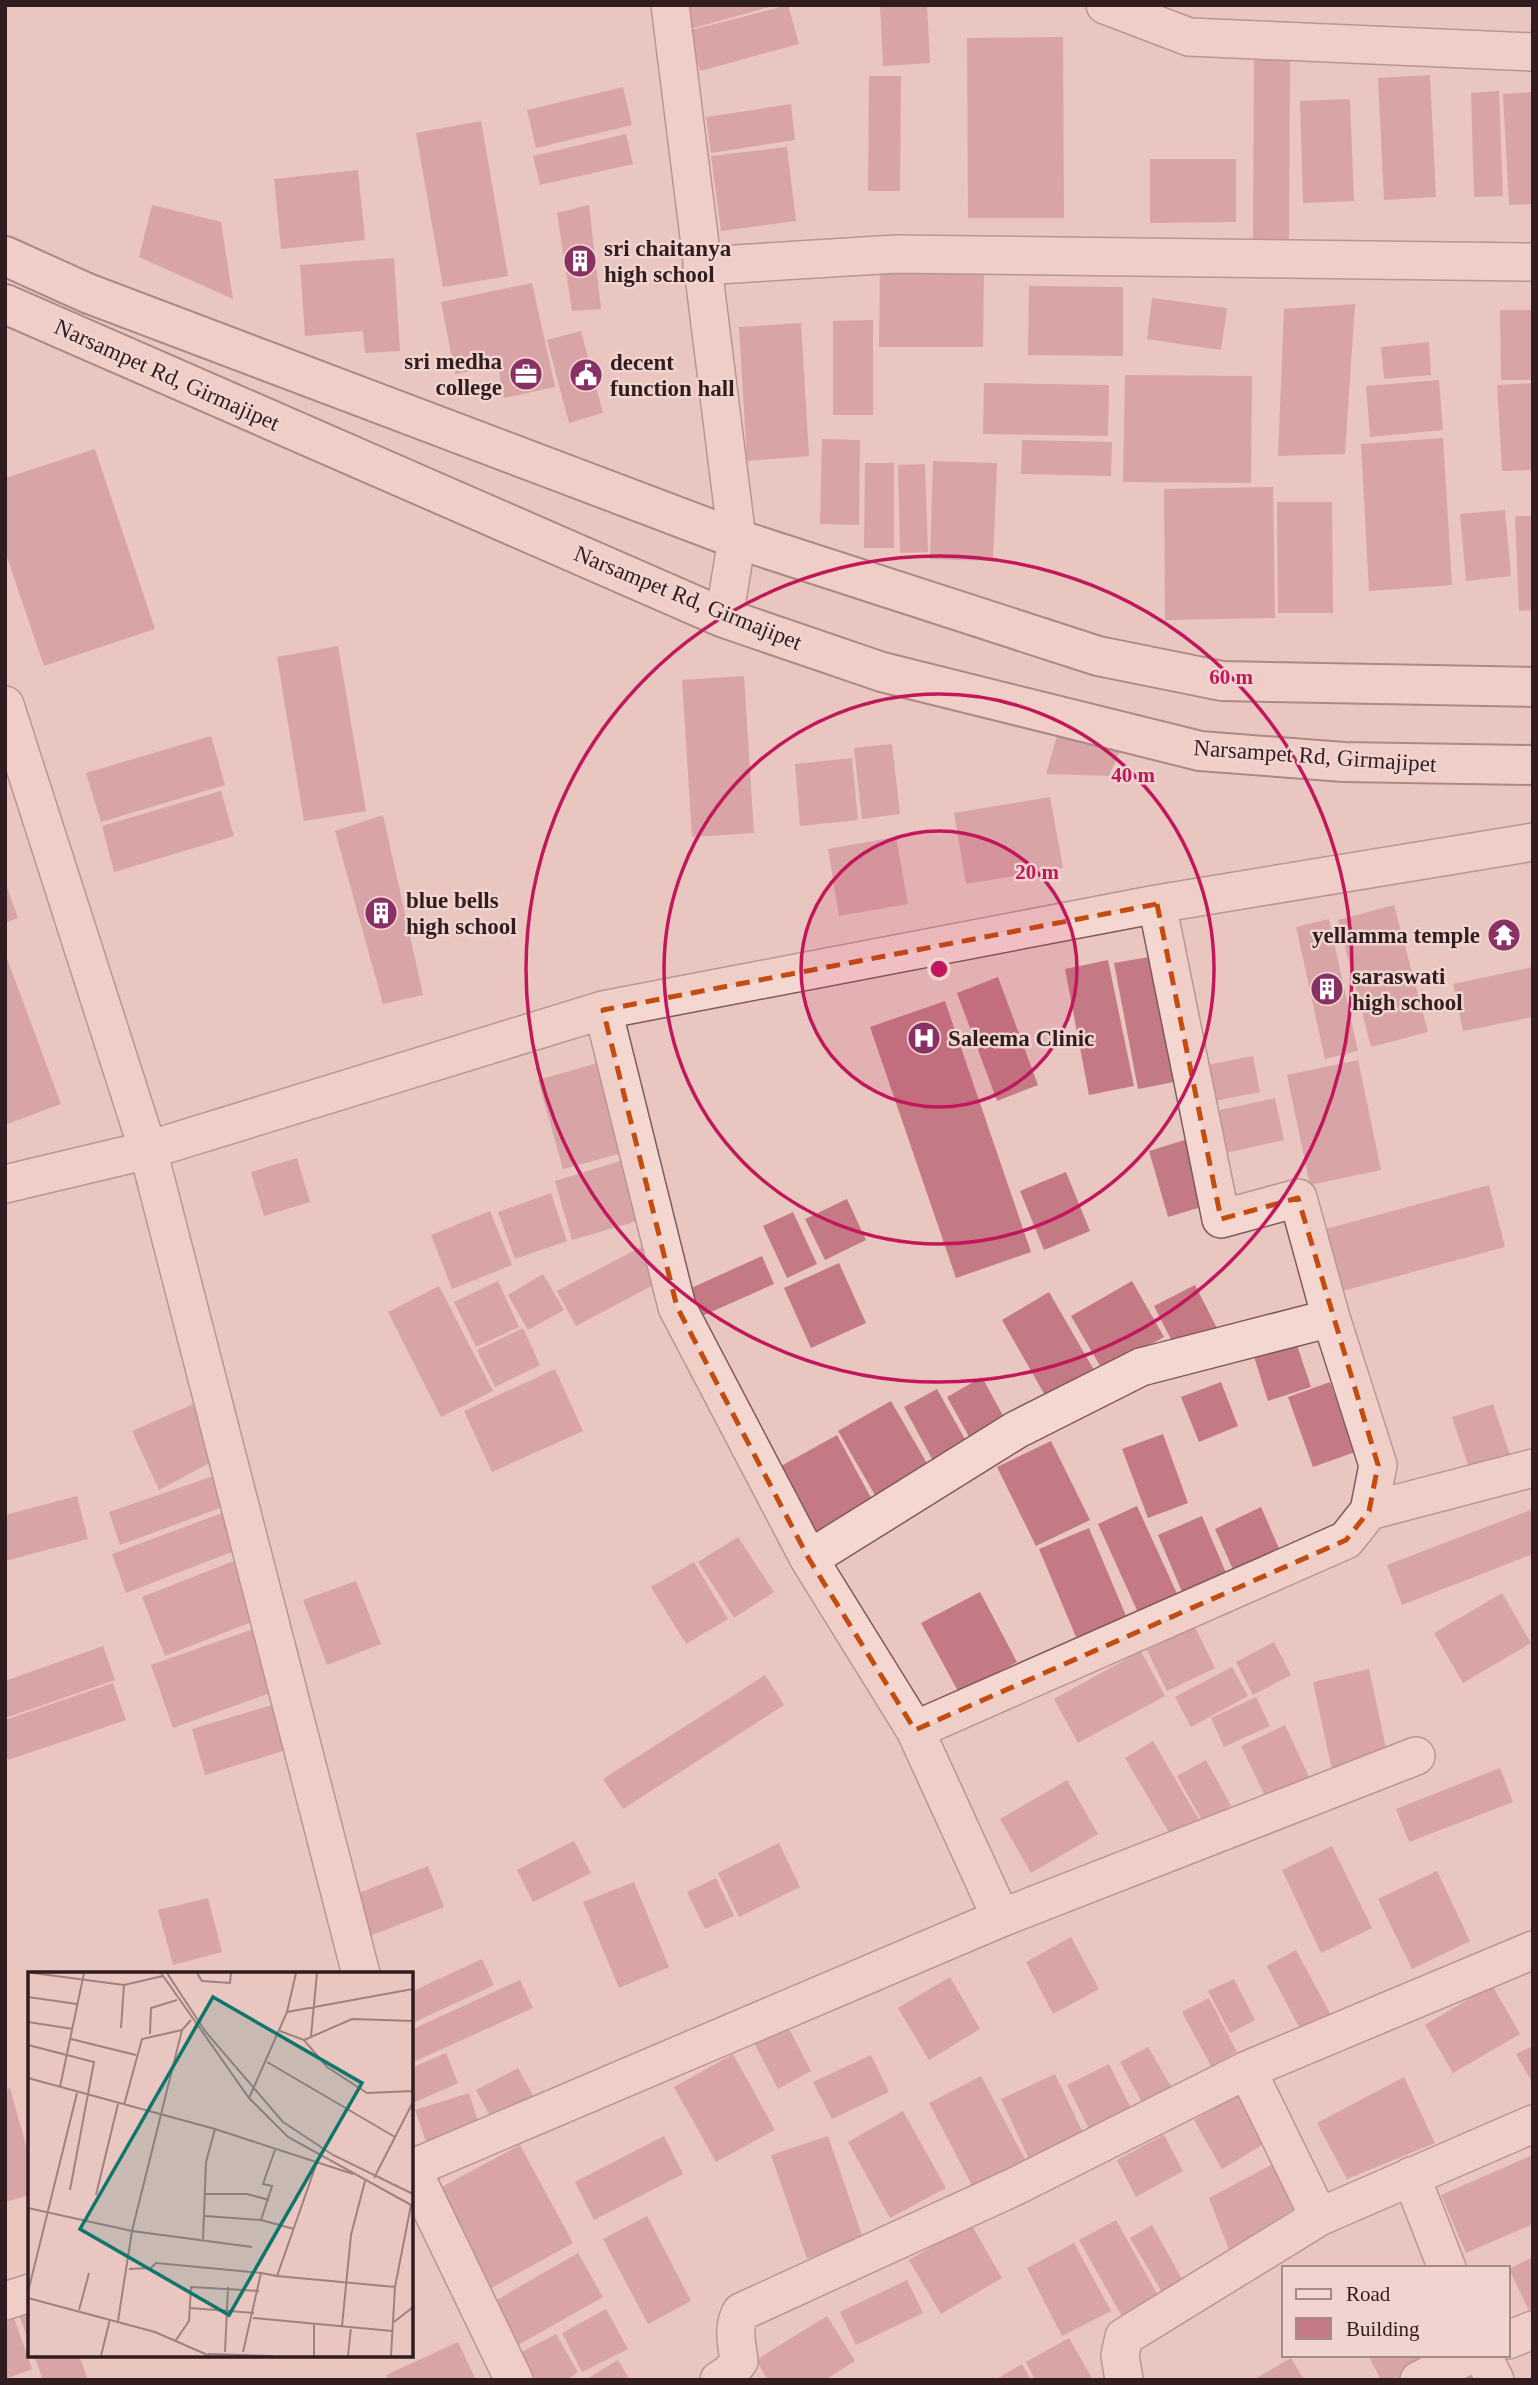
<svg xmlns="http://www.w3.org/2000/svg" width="1538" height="2385" font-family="'Times New Roman',serif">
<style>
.building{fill:#c37a85}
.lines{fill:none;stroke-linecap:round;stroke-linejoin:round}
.street-casing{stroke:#805a5c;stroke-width:40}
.secondary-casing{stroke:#623d40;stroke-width:42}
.street{stroke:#f5d7d2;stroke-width:37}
.secondary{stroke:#f5d7d2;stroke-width:38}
.marked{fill:none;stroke:#c34d10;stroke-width:5;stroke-dasharray:14 9;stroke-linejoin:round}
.ring{fill:none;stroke:#c2185b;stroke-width:3.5}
.labels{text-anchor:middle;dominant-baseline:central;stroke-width:5;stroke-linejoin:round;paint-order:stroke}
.poi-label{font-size:23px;font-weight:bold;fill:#311d1f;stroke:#f1d4cf;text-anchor:start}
.street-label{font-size:23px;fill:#311d1f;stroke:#f1d4cf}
.inset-road{fill:none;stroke:#9f8280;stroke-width:2}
.view{fill:#0f766e;fill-opacity:0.15;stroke:#0f766e;stroke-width:3.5}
.inset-edge{fill:none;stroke:#311d1f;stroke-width:3.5}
.centre{fill:#c2185b;stroke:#f1d4cf;stroke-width:3.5}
.ring-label{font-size:21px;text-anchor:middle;font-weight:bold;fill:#c2185b;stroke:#f1d4cf;stroke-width:5;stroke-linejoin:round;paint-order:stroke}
</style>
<rect width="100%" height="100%" fill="#e9c6c0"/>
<path class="building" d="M684 5H772L773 6 690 29Z
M788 5 799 44 700 71 688 31Z
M880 5H927L930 63 883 66Z
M1063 37 1064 218H968L967 38Z
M1254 57H1290L1289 241H1253Z
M1430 75 1436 197 1384 200 1378 78Z
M869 76H901L900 191H868Z
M623 87 632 125 536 148 527 110Z
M1499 91 1503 196 1474 197 1471 93Z
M1533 92V204L1509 205 1503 94Z
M1350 99 1354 201 1303 203 1300 101Z
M791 104 795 140 711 153 706 117Z
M481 121 508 276 443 287 416 133Z
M626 134 633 164 540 185 533 156Z
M787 147 796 221 721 231 711 156Z
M1150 159H1236V222L1150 223Z
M358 170 365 240 281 249 274 179Z
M152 205 221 222 233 299 139 257Z
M589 205 601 309 572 311 557 213Z
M394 258 400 351 365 353 363 331 305 336 300 265Z
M880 267 984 268 983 347H879Z
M532 283 555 387 504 398 498 366 455 374 441 302Z
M1029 286 1123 287V356L1028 355Z
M1152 298 1227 308 1221 350 1147 339Z
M1355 304 1345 454 1278 456 1284 309Z
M1500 310H1533V380H1501Z
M873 320V415H833V321Z
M801 323 809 456 747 461 739 327Z
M581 331 603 413 569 423 547 340Z
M1429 342 1431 375 1384 379 1381 347Z
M1125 375 1252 376 1251 483 1123 482Z
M1439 380 1443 430 1370 437 1366 386Z
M984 383 1109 385 1108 436 983 434Z
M1533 383V470L1502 471 1497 385Z
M1443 438 1452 585 1369 591 1361 444Z
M822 439 860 440 859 525 820 524Z
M1022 440 1112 442 1111 476 1021 474Z
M95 449 155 629 44 666 5 551V478Z
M933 461 997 463 993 561 930 559Z
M865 463H894V548H864Z
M925 464 928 552 900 553 898 465Z
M1273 487 1275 618 1165 620 1164 489Z
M1277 502H1332L1333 613H1278Z
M1505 510 1511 576 1466 581 1460 514Z
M1515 516H1533V610L1519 611Z
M338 646 366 811 304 821 277 657Z
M744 676 754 833 692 837 682 680Z
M211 736 225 785 101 822 86 773Z
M1057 736 1121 748 1109 776 1046 774Z
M892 744 900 814 862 819 854 748Z
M852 758 858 820 800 826 795 764Z
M221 791 234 836 114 872 102 826Z
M1050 797 1063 868 966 884 954 813Z
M383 815 423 995 383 1004 335 831Z
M896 837 908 904 839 916 828 849Z
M5 882 18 918 5 923Z
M1394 905 1428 1032 1371 1047 1338 920Z
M1329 919 1358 1051 1325 1059 1296 927Z
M5 953 61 1104 5 1125Z
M1155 956 1179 1081 1138 1089 1114 963Z
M1108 960 1134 1086 1089 1095 1065 969Z
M1533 967V1017L1463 1031 1453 984Z
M998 977 1038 1085 997 1101 957 993Z
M945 1001 1031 1252 956 1278 870 1027Z
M1253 1056 1260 1092 1204 1103 1197 1067Z
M1358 1060 1381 1170 1310 1185 1287 1075Z
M605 1061 630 1151 563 1169 538 1080Z
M1275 1098 1284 1140 1216 1155 1207 1113Z
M1191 1138 1211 1204 1168 1217 1149 1151Z
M297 1158 310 1202 264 1216 251 1172Z
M630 1158 648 1218 572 1240 555 1181Z
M1066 1172 1090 1231 1044 1250 1020 1191Z
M1489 1185 1505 1247 1339 1292 1322 1230Z
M551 1193 567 1241 515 1259 498 1212Z
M847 1199 866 1240 825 1260 805 1219Z
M490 1211 512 1265 452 1289 431 1235Z
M793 1212 817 1264 787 1278 763 1226Z
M641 1247 659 1282 576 1326 557 1291Z
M762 1256 774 1284 702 1316 689 1289Z
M839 1263 866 1323 811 1348 784 1288Z
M543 1274 564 1310 528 1330 508 1295Z
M498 1281 519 1327 476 1347 454 1302Z
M1132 1281 1164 1337 1103 1371 1071 1316Z
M1195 1285 1219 1332 1178 1353 1154 1306Z
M439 1286 493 1391 441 1417 388 1312Z
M1049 1292 1098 1377 1050 1404 1002 1320Z
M523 1328 540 1365 495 1387 477 1350Z
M1293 1333 1311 1387 1268 1401 1251 1347Z
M555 1369 583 1431 492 1472 464 1411Z
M982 1377 1007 1423 972 1442 947 1397Z
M1221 1382 1238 1426 1199 1442 1181 1397Z
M1330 1382 1355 1452 1313 1467 1288 1397Z
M937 1389 971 1450 937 1468 904 1407Z
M207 1398 223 1456 159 1490 132 1431Z
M891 1401 932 1472 879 1502 838 1431Z
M1493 1404 1514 1467 1473 1480 1452 1417Z
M1163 1434 1188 1503 1148 1518 1122 1449Z
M837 1435 876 1507 811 1542 772 1471Z
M1051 1441 1090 1520 1036 1546 997 1467Z
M228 1471 236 1502 120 1545 109 1512Z
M77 1496 88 1539 5 1561V1515Z
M1137 1506 1184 1609 1145 1628 1098 1524Z
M238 1507 247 1546 126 1593 112 1554Z
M1261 1507 1285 1562 1239 1583 1215 1529Z
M1533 1509V1554L1402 1605 1387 1565Z
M1202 1516 1232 1587 1188 1606 1158 1535Z
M1089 1528 1129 1623 1079 1644 1039 1549Z
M738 1537 774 1592 734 1618 698 1562Z
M244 1557 267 1616 165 1656 142 1597Z
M694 1562 728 1619 686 1644 651 1587Z
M356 1581 381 1644 327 1665 303 1600Z
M980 1592 1017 1662 959 1693 921 1623Z
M1502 1593 1531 1643 1463 1683 1434 1633Z
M262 1626 284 1688 173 1728 151 1665Z
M1195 1627 1215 1668 1167 1691 1147 1650Z
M1274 1642 1291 1675 1253 1695 1236 1662Z
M103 1646 115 1680 5 1718V1681Z
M1141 1651 1165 1696 1078 1743 1054 1699Z
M1232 1667 1248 1696 1191 1727 1175 1697Z
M1369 1669 1388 1757 1332 1770 1313 1682Z
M765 1675 784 1705 623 1809 603 1779Z
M113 1683 126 1720 8 1760 5 1753V1720Z
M1256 1697 1270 1726 1224 1747 1211 1718Z
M282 1702 296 1747 205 1775 192 1729Z
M1285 1725 1310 1779 1267 1800 1241 1746Z
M1153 1741 1201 1823 1173 1839 1125 1758Z
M1206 1760 1231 1806 1203 1822 1177 1776Z
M1500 1768 1513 1802 1409 1842 1396 1809Z
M1067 1780 1098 1834 1031 1873 1000 1819Z
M574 1841 591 1873 533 1902 517 1870Z
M779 1843 800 1887 739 1917 718 1873Z
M1332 1846 1372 1928 1321 1953 1282 1870Z
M428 1866 444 1907 362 1939 346 1898Z
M1437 1871 1470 1941 1412 1969 1378 1899Z
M716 1878 734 1916 705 1929 687 1892Z
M634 1882 669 1967 619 1988 583 1902Z
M208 1898 222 1952 173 1965 158 1910Z
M1071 1937 1099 1989 1053 2014 1026 1962Z
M1296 1950 1331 2015 1301 2031 1267 1966Z
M482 1959 494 1985 411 2024V1992Z
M950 1977 980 2029 929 2060 898 2008Z
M1234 1979 1255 2020 1230 2033 1208 1991Z
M520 1980 533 2008 411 2063V2030Z
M1492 1985 1520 2034 1453 2073 1425 2025Z
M1209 1998 1237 2052 1211 2066 1182 2012Z
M785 2021 811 2071 778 2089 752 2039Z
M1533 2046V2084L1516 2054Z
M1148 2047 1172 2088 1143 2104 1120 2062Z
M446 2053 458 2083 411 2104V2068Z
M733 2054 775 2130 716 2162 674 2087Z
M871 2055 889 2092 832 2119 813 2082Z
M1109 2064 1132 2110 1090 2131 1067 2085Z
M518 2068 535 2099 493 2121 476 2090Z
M1055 2074 1085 2137 1031 2163 1001 2099Z
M981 2076 1029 2167 977 2195 929 2103Z
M1404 2077 1435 2143 1347 2179 1317 2123Z
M10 2088 30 2160V2195L5 2202V2090Z
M469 2093 479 2124 426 2142 415 2110Z
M1237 2095 1266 2143 1222 2169 1194 2120Z
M903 2111 946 2188 890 2218 848 2142Z
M1164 2135 1183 2171 1136 2197 1117 2160Z
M664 2136 683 2174 594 2220 575 2182Z
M828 2136 863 2238 807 2259 771 2155Z
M520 2145 573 2243 488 2290 434 2191Z
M1533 2155V2224L1466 2253 1441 2195Z
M1275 2163 1296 2207 1229 2250 1209 2198Z
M647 2216 691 2301 648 2324 603 2239Z
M1116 2220 1160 2299 1124 2320 1079 2240Z
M971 2224 1002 2278 941 2314 909 2260Z
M1152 2225 1187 2288 1166 2299 1130 2238Z
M1074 2243 1111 2311 1062 2336 1027 2268Z
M578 2253 603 2297 511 2349 486 2306Z
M1533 2257V2319L1509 2269Z
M907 2280 923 2313 856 2345 840 2312Z
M606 2309 628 2349 582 2372 562 2333Z
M30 2311V2344L19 2315Z
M827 2316 855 2361 825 2380H768L756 2360Z
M14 2318 32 2369 5 2379V2321Z
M556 2334 578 2372 567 2380H535L522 2352Z
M1069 2338 1093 2380H1035L1026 2362Z
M458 2342 476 2380H388L386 2375Z
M34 2355H79L88 2380H43Z
M1368 2355H1445L1400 2380H1381Z
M1291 2358 1304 2380H1253Z
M618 2360 630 2380H585Z
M1022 2364 1031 2380H995Z"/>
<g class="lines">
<defs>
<path id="street" d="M670 5 737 539 724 618
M1105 5 1189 37 1533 52
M702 266 896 254 1533 262
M5 705 148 1150 361 1974
M603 1010 677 1307 809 1559 915 1730 1001 1918
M5 1184 148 1150 603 1010 1157 904 1533 842
M1369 1511 1533 1468
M809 1559 1016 1430 1141 1367 1331 1318
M915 1730 1346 1540 1369 1511 1378 1465 1331 1318 1298 1198 1221 1219 1157 904
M1247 2070 1319 2217
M411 2167 514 2380
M411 2169 1001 1918 1416 1756
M1411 2176 1447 2268
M5 2301 30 2293
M1508 2340 1533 2330
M1482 2355 1495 2380
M719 2380 730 2373 739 2361C737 2345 732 2327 741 2312L1016 2186 1247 2070 1533 1950
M1124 2380 1120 2355 1124 2337 1319 2217 1533 2124
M1419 2380 1470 2355"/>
<path id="secondary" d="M5 256 87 293 737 539 1098 656 1222 681 1533 687
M5 304 724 618 882 672 1200 751 1344 762 1533 765"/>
</defs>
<use href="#street" class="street-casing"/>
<use href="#secondary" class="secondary-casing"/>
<use href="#street" class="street"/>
<use href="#secondary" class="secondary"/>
</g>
<path d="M0 0H1538V2385H0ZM1157 904 1221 1219 1298 1198 1378 1465 1369 1511 1346 1540 915 1730 809 1559 677 1307 603 1010Z" fill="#e9c6c0" fill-opacity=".55" fill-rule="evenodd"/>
<path class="marked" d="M1157 904 1221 1219 1298 1198 1378 1465 1369 1511 1346 1540 915 1730 809 1559 677 1307 603 1010Z"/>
<circle cx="939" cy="969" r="138" fill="#c2185b" fill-opacity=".12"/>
<g class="ring">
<circle cx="939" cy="969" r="138"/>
<circle cx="939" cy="969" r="275"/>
<circle cx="939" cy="969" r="413"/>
</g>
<defs>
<symbol id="building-disc" viewBox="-11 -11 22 22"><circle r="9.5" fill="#893064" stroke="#f1d4cf"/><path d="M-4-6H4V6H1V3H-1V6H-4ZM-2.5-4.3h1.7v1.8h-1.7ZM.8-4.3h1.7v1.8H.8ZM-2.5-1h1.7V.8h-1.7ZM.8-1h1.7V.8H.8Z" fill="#fff"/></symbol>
<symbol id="office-disc" viewBox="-11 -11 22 22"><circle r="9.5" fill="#893064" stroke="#f1d4cf"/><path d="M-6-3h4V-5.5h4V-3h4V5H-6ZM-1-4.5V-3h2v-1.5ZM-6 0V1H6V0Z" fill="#fff"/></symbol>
<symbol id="civic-disc" viewBox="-11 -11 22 22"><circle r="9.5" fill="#893064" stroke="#f1d4cf"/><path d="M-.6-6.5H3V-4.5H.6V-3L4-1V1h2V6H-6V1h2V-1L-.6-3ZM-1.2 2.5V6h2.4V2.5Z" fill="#fff"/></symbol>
<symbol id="temple-disc" viewBox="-11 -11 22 22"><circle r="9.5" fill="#893064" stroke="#f1d4cf"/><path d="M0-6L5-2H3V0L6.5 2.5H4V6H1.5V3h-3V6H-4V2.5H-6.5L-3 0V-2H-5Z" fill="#fff"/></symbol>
<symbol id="hospital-disc" viewBox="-11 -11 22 22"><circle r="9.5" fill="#893064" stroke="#f1d4cf"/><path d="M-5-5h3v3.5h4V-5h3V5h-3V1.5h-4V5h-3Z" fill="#fff"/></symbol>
</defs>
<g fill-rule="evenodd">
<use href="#building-disc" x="561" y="242" width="38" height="38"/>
<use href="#office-disc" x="507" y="355" width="38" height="38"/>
<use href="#civic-disc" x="567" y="356" width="38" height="38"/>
<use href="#building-disc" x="362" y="894" width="38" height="38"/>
<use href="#temple-disc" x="1485" y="916" width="38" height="38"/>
<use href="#building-disc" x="1308" y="970" width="38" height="38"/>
<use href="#hospital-disc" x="905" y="1019" width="38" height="38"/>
</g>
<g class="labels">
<g class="poi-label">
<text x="604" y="248">sri chaitanya<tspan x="604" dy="26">high school</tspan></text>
<text x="502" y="361" text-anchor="end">sri medha<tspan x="502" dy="26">college</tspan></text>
<text x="610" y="362">decent<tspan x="610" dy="26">function hall</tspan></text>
<text x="406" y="900">blue bells<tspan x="406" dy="26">high school</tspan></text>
<text x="1480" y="935" text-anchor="end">yellamma temple</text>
<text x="1352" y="976">saraswati<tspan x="1352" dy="26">high school</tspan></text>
<text x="948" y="1038">Saleema Clinic</text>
</g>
<g class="street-label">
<text transform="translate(167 375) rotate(24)">Narsampet Rd, Girmajipet</text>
<text transform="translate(688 598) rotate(22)">Narsampet Rd, Girmajipet</text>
<text transform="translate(1315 756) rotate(4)">Narsampet Rd, Girmajipet</text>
</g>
</g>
<g transform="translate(28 1972)">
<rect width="385" height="385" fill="#e9c6c0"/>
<path class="inset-road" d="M5 1 96 13 135 4M133 1 221 126 260 165 385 234M139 1 177 59 255 150 305 183 385 222M169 1 174 9 202 11 203 1M0 25 49 32M259 40 385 17M0 50 45 57M93 56 96 13M252 59 276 68 299 95 339 121 385 119M122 62 123 36 149 28M283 64 289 1M43 67 108 83M276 68 324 47 385 49M0 73 66 90 42 218M239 90 367 165M0 106 187 157 325 202M32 115 56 1M221 126 259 40 268 1M96 133 114 67 154 58M346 206 385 130M176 222H219L241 228M68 223 90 132M0 236 104 259 224 275M177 244 233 248 244 214 235 212 247 178M233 248 266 257M175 267 178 190 187 157M101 297 123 296 128 291 233 301M249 304 367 315 383 233M0 320 49 121M0 326 127 360 182 384M162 336 226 341M51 338 61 301M225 346 364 359M90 349 104 259 154 58 163 48M366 350 385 335M286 351V384M314 354 323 263 337 209M148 368 161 349 163 315 231 319M197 380 200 315M215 380 233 301 249 304 288 193M180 382 245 384M73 384 82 347M320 384 323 355M363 384 367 315"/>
<path class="view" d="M185 25 334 111 201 343 52 257Z"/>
<rect width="385" height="385" class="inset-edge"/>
</g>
<circle cx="939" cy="969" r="10" class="centre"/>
<g class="ring-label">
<text x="1231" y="684">60 m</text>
<text x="1133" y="782">40 m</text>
<text x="1037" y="879">20 m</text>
</g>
<rect width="1538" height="2385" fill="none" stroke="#311d1f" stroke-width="14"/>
<rect x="1282" y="2266" width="228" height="91" fill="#f1d4cf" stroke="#a48b89" stroke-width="2"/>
<rect x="1296" y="2289" width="35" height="10" fill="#f5d7d2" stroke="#a48b89" stroke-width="2"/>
<text x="1346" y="2301" font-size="21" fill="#311d1f">Road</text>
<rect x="1296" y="2318" width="35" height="21" fill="#c37a85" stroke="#a48b89" stroke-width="2"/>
<text x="1346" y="2336" font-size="21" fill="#311d1f">Building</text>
</svg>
